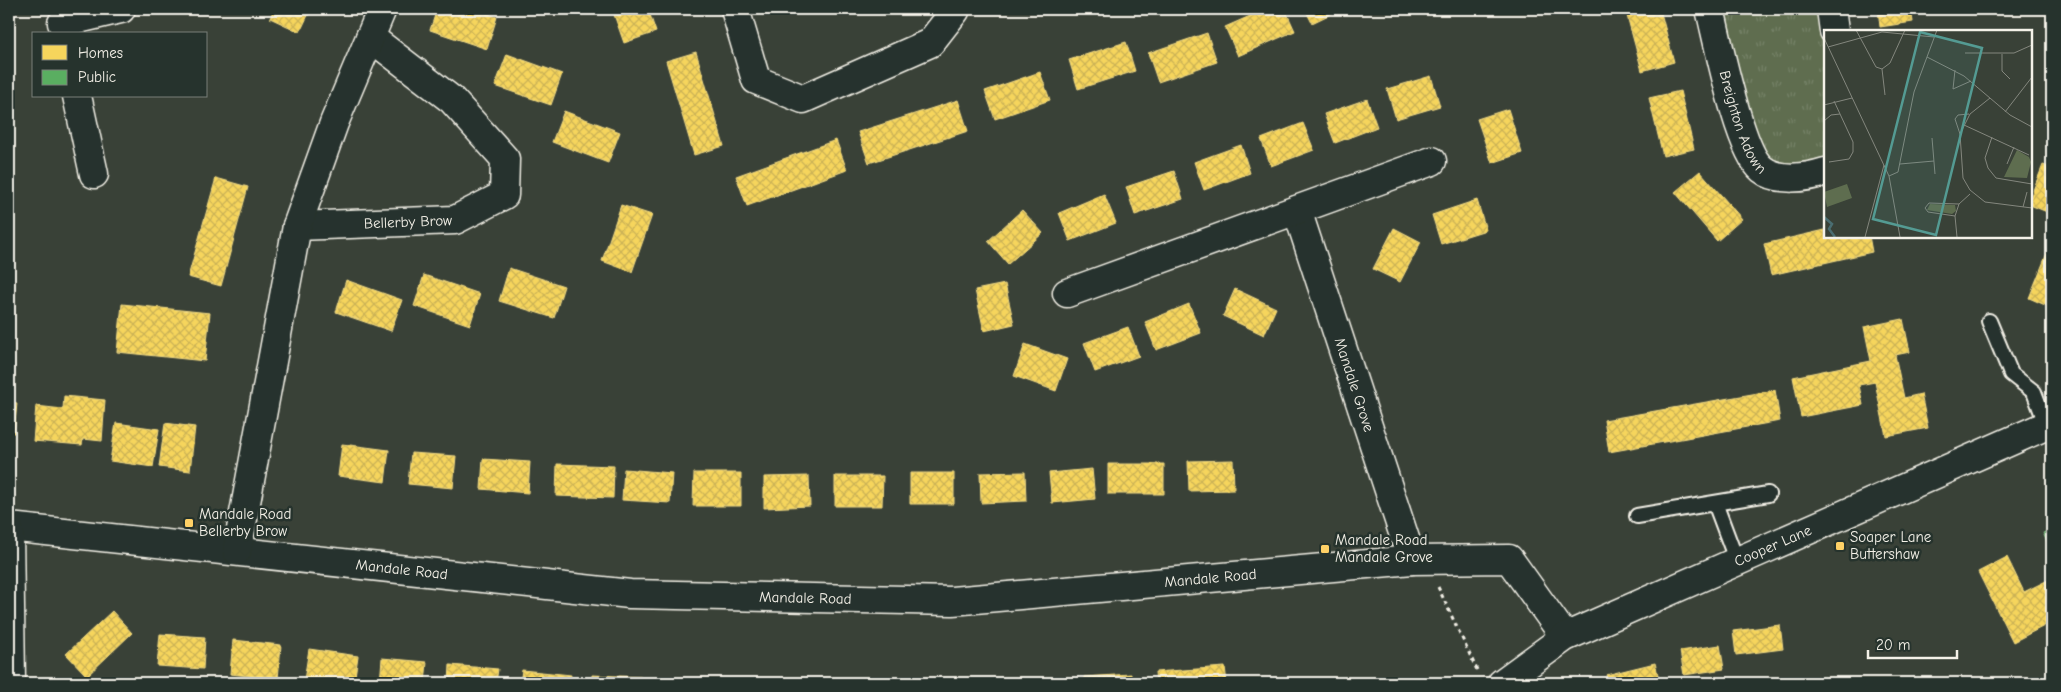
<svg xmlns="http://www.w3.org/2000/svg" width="2061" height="692" font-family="'Comic Neue',sans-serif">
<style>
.grass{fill:url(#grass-tufts);stroke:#a9af9c}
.homes{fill:url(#homes-cross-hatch);stroke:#f5dd86}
.public{fill:url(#public-cross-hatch);stroke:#88c28a}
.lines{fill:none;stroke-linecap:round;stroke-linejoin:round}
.lane-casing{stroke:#f4f1e8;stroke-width:18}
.street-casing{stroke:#f4f1e8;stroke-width:31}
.secondary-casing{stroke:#f4f1e8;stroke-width:31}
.path{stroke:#f4f1e8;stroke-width:3;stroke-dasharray:4 4;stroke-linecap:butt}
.lane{stroke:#26332d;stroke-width:14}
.street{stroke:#26332d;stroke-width:28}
.secondary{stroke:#26332d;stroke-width:28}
.poi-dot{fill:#ffd166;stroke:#26332d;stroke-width:2}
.labels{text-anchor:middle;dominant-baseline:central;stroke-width:5;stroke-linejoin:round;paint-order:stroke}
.street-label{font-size:15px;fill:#f4f1e8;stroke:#26332d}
.poi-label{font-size:15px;fill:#f4f1e8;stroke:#26332d;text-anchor:start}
.inset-river{fill:none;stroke:#4a6d71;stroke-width:2.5}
.inset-road{fill:none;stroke:#84877e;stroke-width:1}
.view{fill:#549b93;fill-opacity:0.15;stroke:#549b93;stroke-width:2.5}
.inset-edge{fill:none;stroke:#f4f1e8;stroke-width:2.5}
</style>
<defs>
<pattern id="grass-tufts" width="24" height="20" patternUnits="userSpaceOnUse" patternTransform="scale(1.25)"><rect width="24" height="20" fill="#5e6d4f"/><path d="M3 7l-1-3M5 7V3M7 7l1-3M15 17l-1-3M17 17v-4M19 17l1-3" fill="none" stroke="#768268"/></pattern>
<pattern id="homes-cross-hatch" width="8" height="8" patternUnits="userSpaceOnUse" patternTransform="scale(1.25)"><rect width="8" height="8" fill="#f6d55c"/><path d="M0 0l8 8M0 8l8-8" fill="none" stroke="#cbb256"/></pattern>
<pattern id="public-cross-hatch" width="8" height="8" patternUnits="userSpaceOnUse" patternTransform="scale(1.25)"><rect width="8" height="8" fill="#5aae61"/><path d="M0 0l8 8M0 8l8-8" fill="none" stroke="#558f59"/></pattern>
</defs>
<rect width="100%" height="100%" fill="#394137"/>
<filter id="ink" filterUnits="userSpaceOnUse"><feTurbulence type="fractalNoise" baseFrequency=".02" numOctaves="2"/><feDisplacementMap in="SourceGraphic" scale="10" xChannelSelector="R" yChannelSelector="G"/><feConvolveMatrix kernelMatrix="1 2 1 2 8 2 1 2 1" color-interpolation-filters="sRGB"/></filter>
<g filter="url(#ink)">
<path class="grass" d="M1722 9H1820L1825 48V157C1790 178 1776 171 1754 139Z"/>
<path class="homes" d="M274 9H311L300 32 270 18Z
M437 9H473L497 17 487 49 430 30Z
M612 9H648L656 32 624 43Z
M1266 9H1285L1295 31 1238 56 1225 27Z
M1305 9H1341L1312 23Z
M1638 9H1660L1674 62 1642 71 1626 12Z
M1878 9H1911L1913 22 1880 27Z
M1207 33 1217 62 1158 82 1148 53Z
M1126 42 1135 71 1078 89 1069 60Z
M696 52 724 146 694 155 666 61Z
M507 54 562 74 551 105 495 86Z
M1040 72 1050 100 995 119 985 91Z
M1431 76 1440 106 1396 119 1387 89Z
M1680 91 1694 149 1663 156 1649 98Z
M1367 99 1377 127 1335 143 1324 114Z
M958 100 968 131 869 163 858 132Z
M1508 109 1522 153 1492 163 1477 119Z
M564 111 620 132 608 163 552 142Z
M1303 123 1314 150 1271 166 1261 139Z
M836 140 847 170 747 206 736 176Z
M1241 145 1250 173 1204 190 1194 162Z
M2043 165 2052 168V214L2030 205V198Z
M1174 171 1183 199 1135 215 1126 187Z
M1700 171 1742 219 1717 241 1675 192Z
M216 178 248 187 221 286 188 277Z
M1104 194 1116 223 1070 241 1059 213Z
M1477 200 1486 230 1441 244 1432 215Z
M621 205 652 215 632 272 602 261Z
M1022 210 1043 233 1008 264 988 241Z
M1394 228 1421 242 1400 282 1373 269Z
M1825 230V236H1869L1872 252 1771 275 1764 244Z
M2052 241V308L2029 298Z
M509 268 564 286 554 318 499 301Z
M424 275 480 294 470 325 414 306Z
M346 280 402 300 391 331 336 312Z
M1005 284 1014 324 984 331 975 290Z
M1235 289 1276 308 1264 335 1223 316Z
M122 304 210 313 205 361 117 352Z
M1189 304 1201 333 1156 350 1145 322Z
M1903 319 1910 352 1895 355 1904 398 1921 394 1928 428 1886 436 1875 382 1859 385 1863 405 1801 417 1793 377 1871 361 1864 327Z
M1128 327 1139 356 1095 372 1084 343Z
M1025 344 1067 359 1056 391 1014 376Z
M1775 390 1780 421 1609 452 1604 420Z
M64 396 105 400 102 441 83 439 82 445 33 441 36 406 63 409Z
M9 402 17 403 14 433H9Z
M116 423 159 429 153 467 110 461Z
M165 423 195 427 190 471 159 467Z
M342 444 389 450 385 482 338 476Z
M411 453 456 456 453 488 408 484Z
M483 459 530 462 528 493 481 489Z
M1233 460 1234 490 1189 491 1188 461Z
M557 464 614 466 613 498 556 496Z
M1108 464H1164V494H1108Z
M624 469 672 473 670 503 622 500Z
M1092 469 1095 499 1052 503 1049 473Z
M1025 472 1026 501 981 503 980 473Z
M694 473H741V506H693Z
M910 473H954V504H910Z
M809 476 810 506 764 508V477Z
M835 476H883L882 506H835Z
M2007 557 2024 592 2052 578V622L2013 642 1978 572Z
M112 611 132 633 87 676 66 654Z
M1780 625 1783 649 1736 655 1733 631Z
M160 634 205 637 203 669 157 666Z
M233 640 281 645 278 679 230 674Z
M1720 645 1724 669 1684 675 1680 651Z
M309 649 358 656 354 683H329L304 680Z
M382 658 427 662 425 683H380Z
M1655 663 1660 683H1609L1606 675Z
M450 665 498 669 496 683H449Z
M1225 667 1227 683H1156L1155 672Z
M522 670 571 675 570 683H520Z
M1131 674V683H1084V677Z
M592 675 641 677 640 683H592Z
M1061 678V683H1015V681Z
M662 679H707V683H662Z
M920 679V683H878Z
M732 681 778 683H732Z
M945 682H992V683H945Z"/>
<path class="public" d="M2052 529V553L2043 533Z"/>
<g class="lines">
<defs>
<path id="lane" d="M1989 321 2011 374 2034 392 2047 426
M1715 503 1737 562
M1637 516 1768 494"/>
<g id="street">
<path d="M735 9 756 80 803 99 930 43 955 11"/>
<path id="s1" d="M1710 9C1718 41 1739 151 1762 169 1778 182 1806 178 1825 172"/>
<path d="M1831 9 1834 31"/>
<path d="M62 23 121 9"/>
<path d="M77 96 94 174"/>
<path id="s2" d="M1297 210 1412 560"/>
<path id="s3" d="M297 226 455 220 504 195 505 159 452 100 370 37"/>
<path d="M1067 293 1432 161"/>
<path id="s4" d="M9 527 630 594 952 601 1412 560 1509 559 1565 637"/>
<path d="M9 530 11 683"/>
<path d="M237 551 297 226 334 123 382 9"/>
</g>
<g id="secondary">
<path id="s5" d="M1502 683 1565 637 2052 423"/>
</g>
</defs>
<use href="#lane" class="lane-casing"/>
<use href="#street" class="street-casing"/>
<use href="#secondary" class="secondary-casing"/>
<path class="path" d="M1438 587 1477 670"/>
<use href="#lane" class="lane"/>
<use href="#street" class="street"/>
<use href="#secondary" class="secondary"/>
</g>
</g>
<g class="poi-dot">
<rect x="184" y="518" width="10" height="10" rx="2.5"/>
<rect x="1835" y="541" width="10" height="10" rx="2.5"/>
<rect x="1320" y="544" width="10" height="10" rx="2.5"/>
</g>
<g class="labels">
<g class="street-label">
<text stroke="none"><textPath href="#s1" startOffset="118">Breighton Adown</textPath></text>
<text stroke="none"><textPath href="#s3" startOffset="111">Bellerby Brow</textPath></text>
<text stroke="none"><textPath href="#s2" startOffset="184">Mandale Grove</textPath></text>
<text stroke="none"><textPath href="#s5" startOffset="305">Cooper Lane</textPath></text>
<text stroke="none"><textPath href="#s4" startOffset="395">Mandale Road</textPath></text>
<text stroke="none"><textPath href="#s4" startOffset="1206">Mandale Road</textPath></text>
<text stroke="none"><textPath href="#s4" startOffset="800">Mandale Road</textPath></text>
</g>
<g class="poi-label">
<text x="199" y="514">Mandale Road<tspan x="199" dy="17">Bellerby Brow</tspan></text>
<text x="1850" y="537">Soaper Lane<tspan x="1850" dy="17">Buttershaw</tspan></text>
<text x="1335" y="540">Mandale Road<tspan x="1335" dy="17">Mandale Grove</tspan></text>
</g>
</g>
<g transform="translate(1824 30)">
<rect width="208" height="208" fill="#394137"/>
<path d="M193 120 205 127 207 132 203 148 180 147ZM106 174 131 175 132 181 128 184 103 180Z" fill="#5e6d4f"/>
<path d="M23 154 28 168 3 177 0 162Z" fill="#5e6d4f"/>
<path class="inset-river" d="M0 187 8 194 5 199 11 207"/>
<path class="inset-road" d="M32 0 52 37 58 39 66 33 81 0M0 8 65 146 76 207M4 17 58 2 110 7M141 23H190L208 15M178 24V41L186 49M103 27 140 46 186 85 208 97M58 39 61 65M131 40 129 59 147 51M166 68 146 84 136 104 139 148 146 160 161 172 208 178M0 75 28 68M181 82 208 47M0 91 7 85 16 84M140 95 205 125M136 104 131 89 134 85 145 84M168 107 161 128 164 138 172 148 208 154M108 108 111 144M5 132 25 129 29 122V112L10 71M76 134 110 131M183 134 190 117M65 146 74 142 90 62 113 0M199 177 203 162M131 186 104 182 101 178 105 173 135 174M41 207 60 135M133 207 131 186 135 174 146 164"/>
<path class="view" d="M96 2 158 18 112 205 49 189Z"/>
<rect width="208" height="208" class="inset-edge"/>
</g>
<rect width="2061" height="692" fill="none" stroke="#26332d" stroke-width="30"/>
<rect x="15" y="15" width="2031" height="662" fill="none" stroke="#f4f1e8" stroke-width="2" filter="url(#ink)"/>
<rect x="32" y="32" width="175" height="65" fill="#26332d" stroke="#787f78"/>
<rect x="42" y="45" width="25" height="15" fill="#f6d55c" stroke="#787f78"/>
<text x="78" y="58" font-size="15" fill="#f4f1e8">Homes</text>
<rect x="42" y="70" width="25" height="15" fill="#5aae61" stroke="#787f78"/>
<text x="78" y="82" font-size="15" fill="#f4f1e8">Public</text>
<path d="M1868 650v8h89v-8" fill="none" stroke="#f4f1e8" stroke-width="2.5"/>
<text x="1876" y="650" font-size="15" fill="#f4f1e8" stroke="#26332d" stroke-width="4" paint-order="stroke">20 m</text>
</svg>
